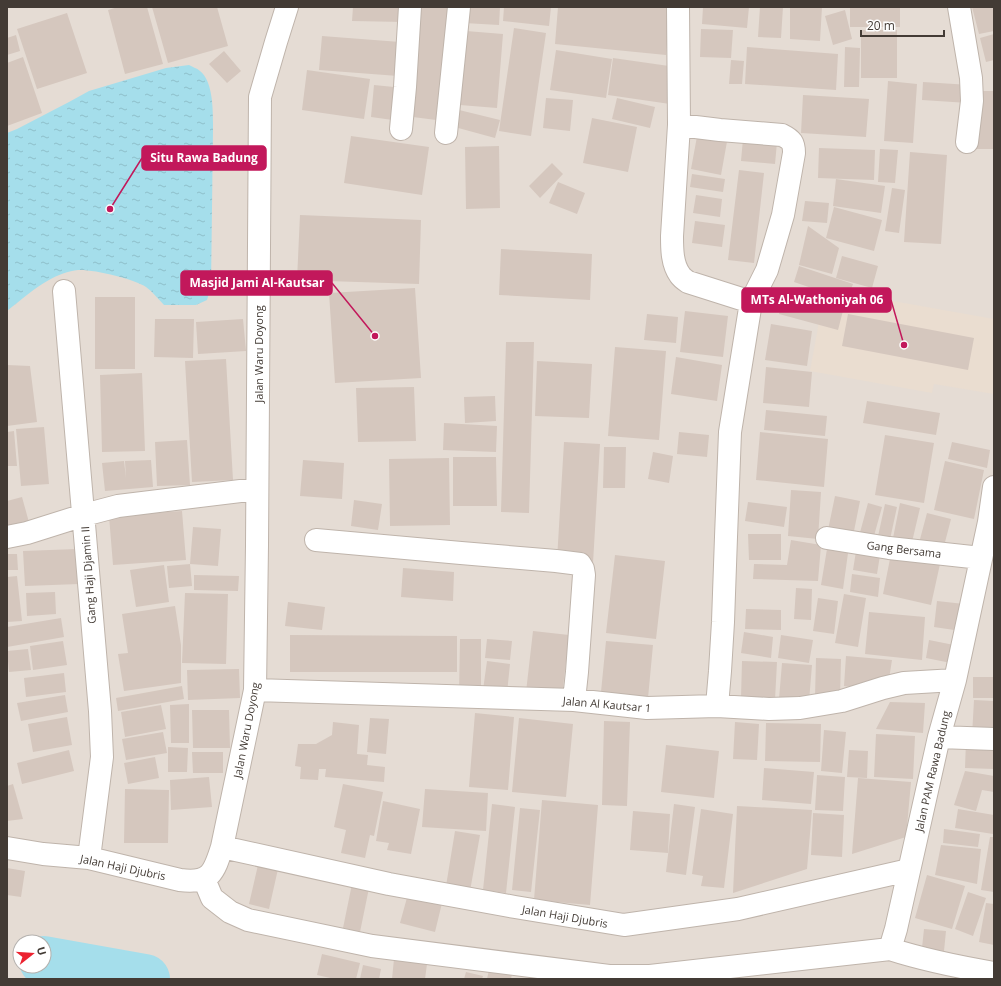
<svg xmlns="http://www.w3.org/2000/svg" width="1001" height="986" font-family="'Open Sans',sans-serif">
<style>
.residential{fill:#e5dcd4;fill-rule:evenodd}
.education{fill:#eaddd0}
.water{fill:url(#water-ripples)}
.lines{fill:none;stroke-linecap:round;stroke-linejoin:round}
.river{stroke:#a5deeb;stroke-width:50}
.building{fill:#d5c7be}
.minor-casing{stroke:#bfb4ab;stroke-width:24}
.minor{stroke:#fff;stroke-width:22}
.labels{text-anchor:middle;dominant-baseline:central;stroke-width:3;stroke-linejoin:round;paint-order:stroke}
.street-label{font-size:11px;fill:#433b35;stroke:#fff}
.leader{fill:none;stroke:#c2185b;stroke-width:1.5}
.callout-dot{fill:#c2185b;stroke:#fff;stroke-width:1.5}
.callout{fill:#c2185b;stroke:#c2185b;stroke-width:1.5}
.callout-label{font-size:12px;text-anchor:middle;font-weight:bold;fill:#fff}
</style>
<defs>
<pattern id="water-ripples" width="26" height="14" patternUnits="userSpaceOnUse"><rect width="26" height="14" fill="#a5deeb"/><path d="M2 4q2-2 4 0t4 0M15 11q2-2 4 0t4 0" fill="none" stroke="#8fbfca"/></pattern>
</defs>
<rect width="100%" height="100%" fill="#f1ebe5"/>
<path class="residential" d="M7 7H994V979H7ZM20 942H44V966H20Z"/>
<path class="education" d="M825 289 994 319V394L934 384 932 393 810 371Z"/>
<path class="water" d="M189 65C192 67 197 68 200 71 214 82 213 114 213 130L211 287 207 300 196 305H164C158 299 153 292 146 287 135 279 93 269 78 270 69 271 57 275 49 280 34 288 21 300 7 311V133L17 129 69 102 89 91 166 68Z"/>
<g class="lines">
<path class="river" d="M44 961 145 979"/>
</g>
<path class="building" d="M118 7H147L163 64 125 74 108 10Z
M152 7H217L228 46 168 63Z
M353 7H404V22L352 21Z
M417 7H456L444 121 405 116Z
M464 7H500L499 25 464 23Z
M504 7H551L549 26 503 21Z
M558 7H670L666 55 555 44Z
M703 7H749L747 28 702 24Z
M760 7H783L781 38 758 37Z
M790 7H822L820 41 790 39Z
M850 7H900V27H850Z
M972 7H994V31L979 34Z
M845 10 852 39 833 45 825 16Z
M67 13 87 73 37 89 17 29Z
M514 28 546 33 531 136 499 131Z
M701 29 733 30 731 58 700 57Z
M861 30H897V78H861Z
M466 31 503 34 497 108 460 105Z
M994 34V60L986 62 980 38Z
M16 35 20 51 7 55V38Z
M322 36 400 42 398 76 319 70Z
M747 47 838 54 836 90 745 84Z
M845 47 860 48 859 87H844Z
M556 50 612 59 606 98 550 90Z
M224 51 241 71 227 83 209 64Z
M23 57 42 113 7 126V63Z
M613 58 676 67 670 104 608 95Z
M731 60 744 61 742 84H729Z
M307 70 370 79 364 119 302 110Z
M888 81 917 84 913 143 884 141Z
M923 82 970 85 968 103 922 100Z
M374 85 404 88 400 121 371 117Z
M975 91H994V149H976Z
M803 95 869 99 866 137 801 133Z
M546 98 573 100 570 131 543 128Z
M617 98 655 107 650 128 612 119Z
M455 109 500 120 495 138 451 126Z
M592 118 637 127 628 172 583 163Z
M698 131 728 136 721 175 691 169Z
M351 136 429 147 422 195 344 183Z
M743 139 777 142 775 164 741 161Z
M499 146 500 208 466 209 465 147Z
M819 148 875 150 874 180 818 178Z
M880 149 898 150 895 183 878 182Z
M910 152 947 155 941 244 904 242Z
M552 163 563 174 540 198 529 186Z
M739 170 764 173 754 263 728 260Z
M692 174 725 179 723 192 690 187Z
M836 179 885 186 881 213 833 206Z
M558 182 585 193 577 214 549 203Z
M892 188 905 190 899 233 885 231Z
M696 195 722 199 720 217 693 213Z
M805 201 829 203 827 223 802 221Z
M834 207 882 220 874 251 826 238Z
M300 215 421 220 419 284 297 280Z
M695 221 725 225 722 247 692 243Z
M808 226 839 248 832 274 799 265Z
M501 249 592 254 590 300 499 295Z
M842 256 878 266 872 288 836 278Z
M799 266 853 284 847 300 794 282Z
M415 288 421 378 335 383 329 293Z
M786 288 845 303 838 330 779 314Z
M95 297H135V369H95Z
M685 311 728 316 723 357 680 352Z
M647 314 678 317 676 343 644 340Z
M848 314 974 338 968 370 842 346Z
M155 319H194L193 358 154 357Z
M243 319 246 351 198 354 196 322Z
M771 324 812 331 807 366 765 360Z
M506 342H534L529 513 501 512Z
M615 347 666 351 659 440 608 436Z
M676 357 722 365 717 401 671 394Z
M226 359 233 480 192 482 185 361Z
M537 361 592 364 589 418 535 416Z
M7 365 30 366 37 422 7 426Z
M766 367 812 372 809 407 763 403Z
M142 373 145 451 102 452 100 375Z
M414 387 416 441 358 442 356 388Z
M495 396 496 421 465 423 464 397Z
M867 401 940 413 936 435 863 423Z
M766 410 827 416 825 436 764 430Z
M444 423 497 426 496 452 443 450Z
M44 427 49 484 21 486 16 429Z
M14 431 17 466H7V432Z
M679 432 709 435 707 457 677 454Z
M760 432 828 439 824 487 756 480Z
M885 435 934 443 924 503 875 495Z
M187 440 190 485 157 486 155 442Z
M564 442 600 444 593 563 557 560Z
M952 442 990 450 987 468 948 459Z
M604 447H626L625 488H603Z
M653 452 673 456 669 483 648 479Z
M453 457H496L497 506H453Z
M449 458 450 525 390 526 389 459Z
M151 460 153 487 105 491 102 463 124 461 126 478 125 461Z
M303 460 344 463 342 499 300 496Z
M945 461 984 470 974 519 934 510Z
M791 490 821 492 818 539 788 536Z
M835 496 860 501 853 536 828 530Z
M22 497 30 526 7 532V501Z
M354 500 382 504 378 530 351 526Z
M748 502 787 507 784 527 745 521Z
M868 503 882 507 872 543 858 540Z
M900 503 920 508 912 542 893 538Z
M885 504 897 507 889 544 877 541Z
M182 511 186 560 113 565 109 516Z
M927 513 951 519 943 550 919 543Z
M193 527 221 529 218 566 190 564Z
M748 534H781V560H749Z
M791 540 821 545 818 581 753 579 754 564 787 565Z
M828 543 849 546 843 589 821 585Z
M857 545 881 549 877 574 853 570Z
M77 549 79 584 25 586 23 551Z
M7 554H17L18 570H7Z
M891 554 940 564 931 605 883 594Z
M615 555 665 561 656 639 606 633Z
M190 564 192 586 169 588 167 566Z
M164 565 169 602 136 607 130 570Z
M403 568 454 572 453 601 401 597Z
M852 574 880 578 878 597 850 592Z
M194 575 239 576 238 591 194 590Z
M17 576 22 621 7 622V577Z
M796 588 812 589 811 620 794 619Z
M55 592 56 614 27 616 26 593Z
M185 593 228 594 226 664 182 663Z
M844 594 866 598 858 647 835 643Z
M818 598 838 601 834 634 813 631Z
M937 601 964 604 961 631 934 627Z
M288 602 325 607 322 630 285 626Z
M175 606 181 645V683L124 691 118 654 128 653 122 614Z
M746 609 781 610V630L745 629Z
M869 612 925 617 922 660 865 654Z
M61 618 64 637 7 647V627Z
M533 631 569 635 562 696 526 692Z
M744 632 773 637 771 658 741 653Z
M290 635 457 636V672H290Z
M781 635 813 640 809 663 778 658Z
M460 639H481V695H459Z
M487 639 512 641 510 660 485 658Z
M929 640 959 646 956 664 926 658Z
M63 641 67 665 33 670 30 646Z
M606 641 653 645 648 698 601 692Z
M28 649 31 670 9 672 7 651Z
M846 656 892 660 889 679 869 689 844 686Z
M816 658 841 659 840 698 815 697Z
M487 661 510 664 507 693 483 690Z
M742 661 777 662 775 700 741 698Z
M782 663 812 665 809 701 779 699Z
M239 669 240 698 188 700 187 670Z
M64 673 66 692 26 697 24 678Z
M973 677H994V698H973Z
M182 686 184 699 118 711 116 698Z
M65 695 68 712 21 721 17 703Z
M974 700 994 701V737L972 736Z
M890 702 925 703 923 733 876 729Z
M189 704V743H171L170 705Z
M161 705 166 729 125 737 121 712Z
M192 710H229L230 748H193Z
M475 713 514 717 508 790 469 787Z
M67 717 72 745 33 752 28 724Z
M370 718 389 719 386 754 367 752Z
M519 718 573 724 566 797 512 792Z
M604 721 630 722 627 806 602 805Z
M333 722 359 725 357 754 368 755 367 765 385 767 384 782 325 777 326 769H319L318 780 300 779 301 767 295 766 298 744H316L332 735Z
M735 722 759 724 757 760 733 759Z
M766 723 821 724 820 762 765 761Z
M824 730 846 732 842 773 821 771Z
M163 732 167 753 126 760 122 739Z
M876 734 915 736 913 779 874 777Z
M966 741 994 742V769L965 768Z
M666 745 719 751 714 798 661 792Z
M168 747 188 748 187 772H168Z
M69 750 74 771 22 784 17 763Z
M849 750 868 751 867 778 847 777Z
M192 752H223V773H193Z
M155 757 159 778 128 784 124 763Z
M764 768 814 772 811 804 762 800Z
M965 771 994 776V792L982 790 976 811 954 805Z
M817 775 845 777 843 811 815 810Z
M209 777 212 807 171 810 170 780Z
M858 778 911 782 906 837 852 854Z
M13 784 23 819 7 821V786Z
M343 784 383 792 374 836 370 835 365 858 341 853 346 830 334 827Z
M125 789 169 790 168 843H124Z
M425 789 488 793 486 831 422 827Z
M542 800 598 805 590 905 534 900Z
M383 801 420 809 411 854 387 850 389 843 376 841Z
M492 804 515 807 506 893 483 890Z
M674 804 695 807 686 875 666 872Z
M737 806 812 810 807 869 733 893Z
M520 808 540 810 531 892 512 890Z
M701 809 733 814 724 888 701 886 703 876 692 874Z
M958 809 994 815 993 834 955 828Z
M633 811 670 814 668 853 630 850Z
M813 813 844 815 842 857 811 855Z
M944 829 980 834 978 847 943 843Z
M455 831 480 835 470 891 446 886Z
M990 837H994V892L981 890Z
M941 845 981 849 977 884 935 875Z
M258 865 278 869 269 909 249 904Z
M7 868 25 871 21 897 7 895Z
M927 875 965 886 952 929 915 918Z
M352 884 369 888 360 932 343 928Z
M968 892 986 898 973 936 955 929Z
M408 894 442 903 435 932 400 923Z
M986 903 994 904V945L979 942Z
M924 929 946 931 944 951 922 948Z
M322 954 360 963 356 979H335L317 975Z
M394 959 427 964 425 979H392Z
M363 965 381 969 379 979H360Z
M489 970 512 974 511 979H487Z
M466 972 483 976 482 979H464Z"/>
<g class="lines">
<defs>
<path id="minor" d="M678 7 679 125 672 236C672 249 672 264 680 275 682 278 685 280 688 282L751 302
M959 7 971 78 972 101 967 142
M679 125 720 130 782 135C792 140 794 143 794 153L783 215 767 270 751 302 730 432 726 537 723 622 720 671 717 706
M401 129 405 87 410 7
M446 133 459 7
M64 291 100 711 102 757 89 858
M7 537 27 533 84 515 118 506 257 489
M827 538 889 548 981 558
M316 540 461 553 556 561 580 564 583 569 584 575 577 672 574 700
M255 690 574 700 647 708 717 706 769 709 800 708 842 701 883 688 904 683 955 680
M939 737 994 739
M222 847 389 884 515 907 624 925 738 909 909 870
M7 848 43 854 89 858 180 880C210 884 214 873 222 847L255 690 257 545 260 97 276 42 287 7
M204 879 212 898 230 912 248 920 372 946 609 976H650L890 949C924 960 959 967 994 973
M890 949 896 929 939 737 955 680 989 522 994 487"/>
</defs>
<use href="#minor" class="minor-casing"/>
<use href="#minor" class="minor"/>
</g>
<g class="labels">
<g class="street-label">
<text transform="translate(258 354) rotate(-90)">Jalan Waru Doyong</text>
<text transform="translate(904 549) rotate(7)">Gang Bersama</text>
<text transform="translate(88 575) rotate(-94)">Gang Haji Djamin II</text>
<text transform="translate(607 704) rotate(5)">Jalan Al Kautsar 1</text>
<text transform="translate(246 730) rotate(-79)">Jalan Waru Doyong</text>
<text transform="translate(932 771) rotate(-77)">Jalan PAM Rawa Badung</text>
<text transform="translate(123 867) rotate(12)">Jalan Haji Djubris</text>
<text transform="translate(565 916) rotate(10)">Jalan Haji Djubris</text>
</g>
</g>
<path class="leader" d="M110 209L142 158M375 336L332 283M904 345L891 300"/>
<g class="callout-dot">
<circle cx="110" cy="209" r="4"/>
<circle cx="375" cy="336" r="4"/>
<circle cx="904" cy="345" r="4"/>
</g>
<g class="callout">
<rect x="142" y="146" width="124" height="24" rx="4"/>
<rect x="181" y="271" width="151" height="24" rx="4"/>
<rect x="742" y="288" width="149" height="24" rx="4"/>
</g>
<g class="callout-label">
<text x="204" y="162">Situ Rawa Badung</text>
<text x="257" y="287">Masjid Jami Al-Kautsar</text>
<text x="817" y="304">MTs Al-Wathoniyah 06</text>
</g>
<rect width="1001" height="986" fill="none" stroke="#433b35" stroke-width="16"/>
<g transform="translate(32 954) rotate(73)"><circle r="19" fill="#ffffff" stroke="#b4b1ae"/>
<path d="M0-3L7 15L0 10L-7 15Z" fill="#ec2230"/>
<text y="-6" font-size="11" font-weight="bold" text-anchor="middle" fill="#433b35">U</text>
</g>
<path d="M861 30v6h83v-6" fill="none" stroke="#433b35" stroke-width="2"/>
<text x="867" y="30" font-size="12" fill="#433b35" stroke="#ffffff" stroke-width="3" paint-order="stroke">20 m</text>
</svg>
